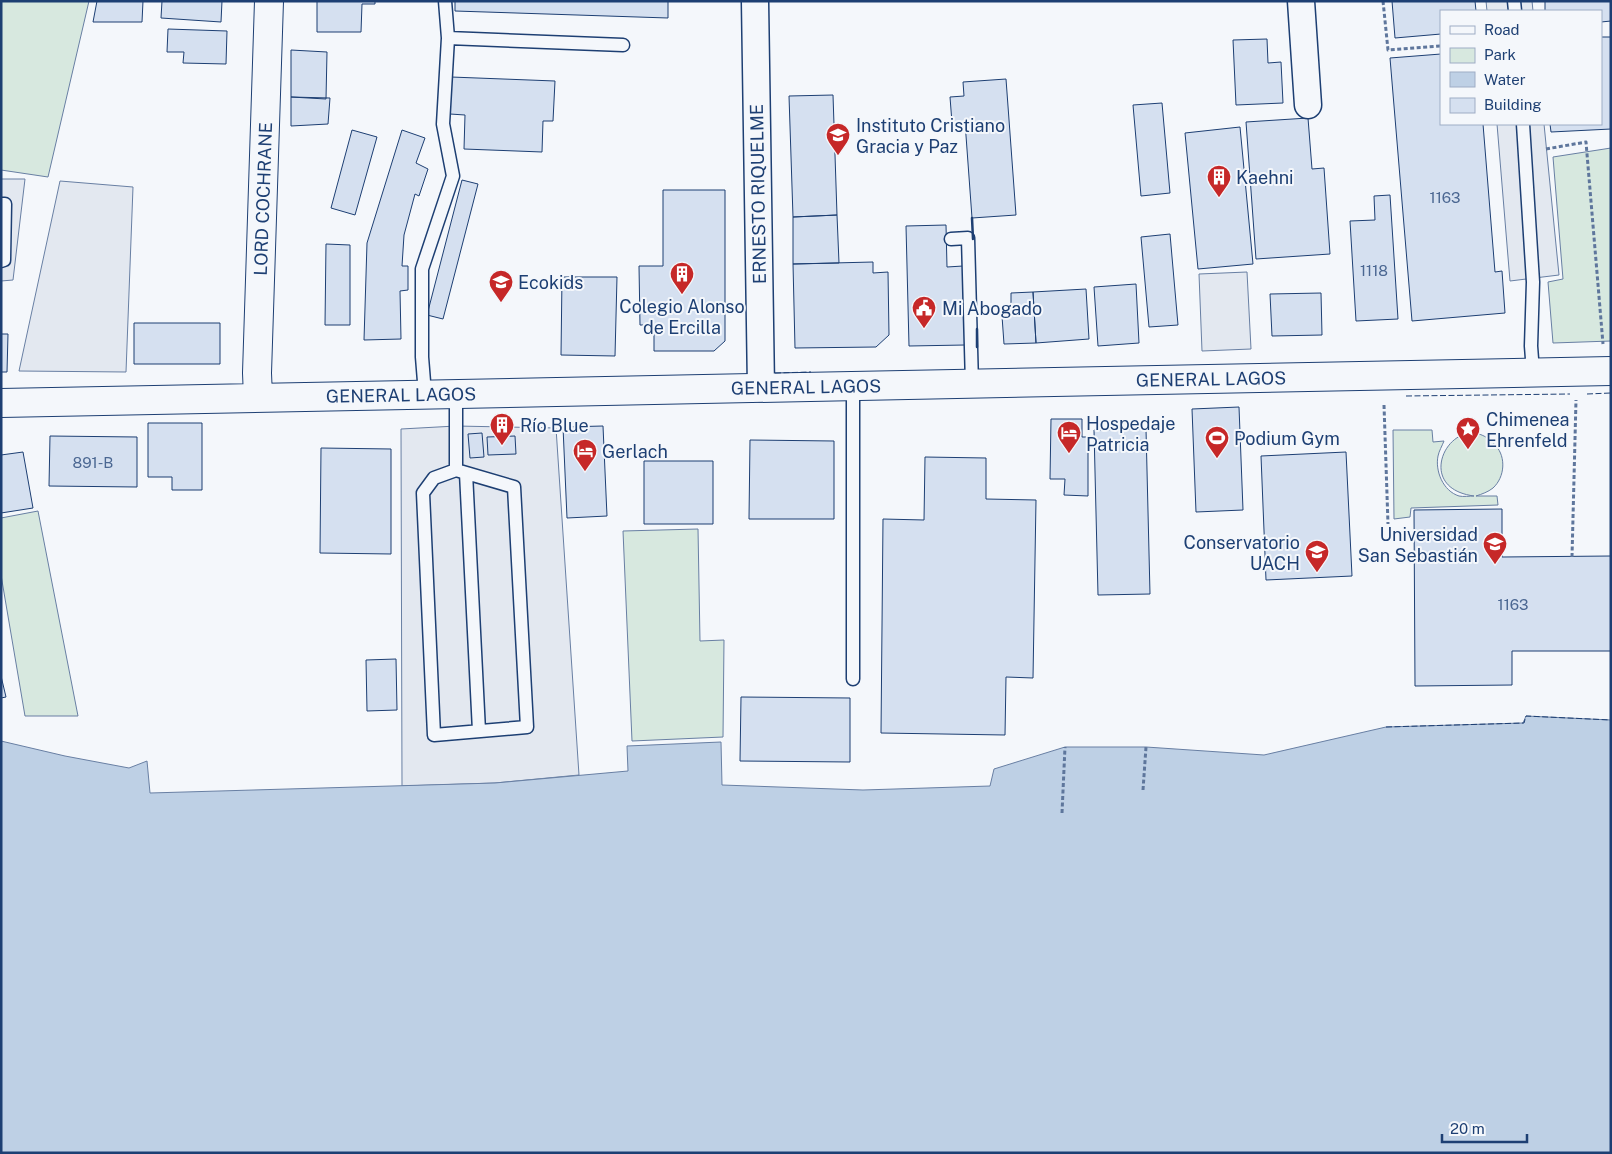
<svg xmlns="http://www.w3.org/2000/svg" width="1612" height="1154" font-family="'Public Sans',sans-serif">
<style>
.green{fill:#d7e8df;stroke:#687fa3}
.parking{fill:#e3e8f0;stroke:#687fa3}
.water{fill:#bed0e5;stroke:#687fa3}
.building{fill:#d5e0f0;stroke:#1d3f73}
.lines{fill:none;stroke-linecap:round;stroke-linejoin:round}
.lane-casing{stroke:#1d3f73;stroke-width:15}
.street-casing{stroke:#1d3f73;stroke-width:29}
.secondary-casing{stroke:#1d3f73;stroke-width:30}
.path{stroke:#5e769c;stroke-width:3;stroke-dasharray:4 2.5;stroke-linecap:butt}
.lane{stroke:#f4f7fb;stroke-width:12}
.street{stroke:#f4f7fb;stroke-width:26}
.secondary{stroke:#f4f7fb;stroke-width:28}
.fence{stroke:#1d3f73;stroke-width:1;stroke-dasharray:6 2.5;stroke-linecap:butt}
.wall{stroke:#1d3f73;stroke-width:2.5}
.labels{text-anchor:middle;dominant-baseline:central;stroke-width:4;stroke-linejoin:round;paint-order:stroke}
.number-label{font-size:15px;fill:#4b6792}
.poi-label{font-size:18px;fill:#1d3f73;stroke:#f4f7fb;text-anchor:start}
.street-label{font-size:18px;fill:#1d3f73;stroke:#f4f7fb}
</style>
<rect width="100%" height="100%" fill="#f4f7fb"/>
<path class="green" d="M1 1H89L48 177 1 170Z
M1611 148V341L1553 343 1548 282 1563 279 1553 157Z
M1393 430H1432L1433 442 1444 441C1442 446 1439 451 1438 456 1435 471 1443 491 1459 496 1463 497 1470 496 1474 496 1406 487 1458 401 1496 446 1506 457 1505 477 1493 488 1488 492 1482 494 1476 496H1497L1498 505 1411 508 1410 517 1394 519Z
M38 511 78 716H25L1 575V518Z
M698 529 700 641 724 640 723 737 632 741 623 531Z"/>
<path class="parking" d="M1486 1H1532L1533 11H1487Z
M1497 124H1544L1559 275 1510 281Z
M1 179H25L13 280 1 281Z
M60 181 133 187 126 372 19 371Z
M1247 272 1251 349 1202 351 1199 274Z
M456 426 556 428 579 775 495 783 402 786 401 429Z"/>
<path class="water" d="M1526 716 1611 720V1153H1V741L65 756 129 768 147 761 150 793 495 783 628 771 627 746 721 742 722 785 863 790 990 786 994 769 1065 747H1146L1264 755 1386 727 1523 723Z"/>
<path class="building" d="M97 1H143L142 22H93Z
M162 1H222L221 22 161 18Z
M317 1H375V4H362L361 32H317Z
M455 1H668V18L455 11Z
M1392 1H1475L1476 11H1441V34L1395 38Z
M1545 1H1611V21L1601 22V11H1545Z
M168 29 227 31 226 64 183 63 184 52H167Z
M1601 37H1611V129L1551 132 1550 124H1601Z
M1267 39 1268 63 1281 62 1283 103 1236 105 1233 40Z
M291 50 327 52 326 99 291 97Z
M1441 54V124H1483L1495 272 1502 271 1505 313 1412 321 1390 58Z
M451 77 555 81 553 121H543L542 152 464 149 465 115 450 114Z
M1006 79 1016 215 972 218 965 122 952 123 950 97 964 96 963 82Z
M833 95 837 215 793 217 789 96Z
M291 97 330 98 328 124 291 126Z
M1162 103 1170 193 1141 196 1133 105Z
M1308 118 1312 169 1324 168 1330 254 1256 259 1246 122Z
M1240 127 1253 264 1198 269 1185 133Z
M352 130 377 137 355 215 331 208Z
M402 130 425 138 416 163 428 169 419 196 415 194 404 235 402 266H408V290L400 291 401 339 364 340 367 243Z
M462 180 478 184 443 319 427 315Z
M663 190H725V341L714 351H654V325H640L639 266H663Z
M1390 195 1398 319 1356 321 1350 221 1375 220 1374 196Z
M837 215 839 263 793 264V217Z
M946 225 947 267 963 266 965 345 909 346 906 226Z
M1170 234 1178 325 1149 327 1141 237Z
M326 244 350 245V325H325Z
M873 262V273L888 272 889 335 876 347 795 348 793 264Z
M562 277H617L615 356 561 355Z
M1136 284 1139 343 1098 346 1094 287Z
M1086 289 1089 339 1036 343 1033 292Z
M1033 292 1036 343 1004 344 1002 316H1011V293Z
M1321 293 1322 335 1272 336 1270 294Z
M134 323H220V364H134Z
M1 334H8L7 372H1Z
M1239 407 1243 510 1196 512 1192 409Z
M1051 419H1082V437H1088V496L1064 495 1065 479H1050Z
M148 423H202V490H172V477H148Z
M603 426 607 516 567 518 563 427Z
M1146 429 1150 594 1098 595 1094 430Z
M482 433 484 457 470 458 468 434Z
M50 436 137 437V487L49 486Z
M515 436 516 454 488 455 487 437Z
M750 440 834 441V519H749Z
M321 448 391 449V554L320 553Z
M23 452 33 508 1 513V455Z
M1346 452 1352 576 1266 580 1261 456Z
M925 457 986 458V499L1036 500 1033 678 1006 677 1005 735 881 733 883 519 924 520Z
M644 461H713V524H644Z
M1502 509V557L1611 556V651H1512V685L1415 686 1414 510Z
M396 659 397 710 367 711 366 660Z
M1 676 6 697 1 698Z
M741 697 850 698V762L740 761Z"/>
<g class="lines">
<defs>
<path id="lane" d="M1514 1 1515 11
M448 38 623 45
M1523 124 1533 282 1531 346 1533 372
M1 204H5L4 260 1 261
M951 239 968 238 972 384
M425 394 422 357V269L453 176 443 124 448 38 445 1
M456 470 514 487 527 727 434 735 423 493 434 478Z
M456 470V394
M466 473 479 731
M853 679V386"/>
<path id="street" d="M755 1 761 388
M1301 1 1308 105"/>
<path id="secondary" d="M258 397 257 373 269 1
M1 403 1611 371"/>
</defs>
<use href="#lane" class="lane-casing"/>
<use href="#street" class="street-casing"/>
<use href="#secondary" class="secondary-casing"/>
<path class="path" d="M1383 1 1388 50 1441 46
M1546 149 1586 142 1603 344
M1384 405 1388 524
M1572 557 1576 400
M1143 790 1146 747
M1062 813 1065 747"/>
<use href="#lane" class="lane"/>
<use href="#street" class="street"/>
<use href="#secondary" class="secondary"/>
<path class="fence" d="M775 373 811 372
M1587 394 1611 393
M1406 396 1570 394
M1386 727 1524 723 1526 716 1611 720"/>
<path class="wall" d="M972 218 973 239
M977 329V347"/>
</g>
<defs>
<symbol id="school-pin" viewBox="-11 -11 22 30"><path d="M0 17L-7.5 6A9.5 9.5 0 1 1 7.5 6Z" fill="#c62828" stroke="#f4f7fb"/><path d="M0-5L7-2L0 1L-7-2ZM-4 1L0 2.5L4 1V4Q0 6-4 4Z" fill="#fff"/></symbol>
<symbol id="building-pin" viewBox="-11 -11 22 30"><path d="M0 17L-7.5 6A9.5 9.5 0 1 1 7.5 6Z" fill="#c62828" stroke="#f4f7fb"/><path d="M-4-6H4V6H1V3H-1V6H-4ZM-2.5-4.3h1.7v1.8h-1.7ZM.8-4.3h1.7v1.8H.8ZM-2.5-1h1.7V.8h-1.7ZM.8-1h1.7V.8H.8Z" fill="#fff"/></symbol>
<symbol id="civic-pin" viewBox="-11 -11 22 30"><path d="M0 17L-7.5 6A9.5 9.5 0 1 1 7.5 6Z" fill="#c62828" stroke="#f4f7fb"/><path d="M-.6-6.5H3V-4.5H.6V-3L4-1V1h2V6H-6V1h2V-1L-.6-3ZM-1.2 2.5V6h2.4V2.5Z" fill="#fff"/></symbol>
<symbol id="sight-pin" viewBox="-11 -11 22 30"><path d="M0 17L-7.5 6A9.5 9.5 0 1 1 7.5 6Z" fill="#c62828" stroke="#f4f7fb"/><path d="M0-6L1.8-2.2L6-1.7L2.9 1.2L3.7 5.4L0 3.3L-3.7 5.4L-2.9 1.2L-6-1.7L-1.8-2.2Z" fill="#fff"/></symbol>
<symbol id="hotel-pin" viewBox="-11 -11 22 30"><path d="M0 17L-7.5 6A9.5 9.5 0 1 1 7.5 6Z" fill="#c62828" stroke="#f4f7fb"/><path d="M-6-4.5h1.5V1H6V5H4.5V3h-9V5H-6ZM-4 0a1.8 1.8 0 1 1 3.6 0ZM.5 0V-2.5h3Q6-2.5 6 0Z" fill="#fff"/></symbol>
<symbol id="stadium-pin" viewBox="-11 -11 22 30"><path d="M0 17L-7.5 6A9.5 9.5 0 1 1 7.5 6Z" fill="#c62828" stroke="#f4f7fb"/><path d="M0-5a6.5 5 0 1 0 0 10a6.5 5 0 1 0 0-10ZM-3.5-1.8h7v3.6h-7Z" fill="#fff"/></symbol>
<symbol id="university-pin" viewBox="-11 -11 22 30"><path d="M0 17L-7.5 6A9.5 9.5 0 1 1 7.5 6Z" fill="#c62828" stroke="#f4f7fb"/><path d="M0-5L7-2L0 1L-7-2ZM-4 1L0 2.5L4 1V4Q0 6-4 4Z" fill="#fff"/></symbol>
</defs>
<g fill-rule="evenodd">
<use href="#school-pin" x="824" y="121" width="28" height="38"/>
<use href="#building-pin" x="1205" y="163" width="28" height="38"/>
<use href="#building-pin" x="668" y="260" width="28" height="38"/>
<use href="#school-pin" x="487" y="268" width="28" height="38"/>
<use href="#civic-pin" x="910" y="294" width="28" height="38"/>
<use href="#building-pin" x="488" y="411" width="28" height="38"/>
<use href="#sight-pin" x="1454" y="415" width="28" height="38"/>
<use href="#hotel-pin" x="1055" y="419" width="28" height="38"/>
<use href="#stadium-pin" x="1203" y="424" width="28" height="38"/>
<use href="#hotel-pin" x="571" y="437" width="28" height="38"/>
<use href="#university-pin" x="1481" y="530" width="28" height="38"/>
<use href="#university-pin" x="1303" y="538" width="28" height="38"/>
</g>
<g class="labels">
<g class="number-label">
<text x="1445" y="197">1163</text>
<text x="1374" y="270">1118</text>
<text x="93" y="462">891-B</text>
<text x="1513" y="604">1163</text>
</g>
<g class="poi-label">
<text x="856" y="125">Instituto Cristiano<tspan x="856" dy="21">Gracia y Paz</tspan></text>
<text x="1236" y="177">Kaehni</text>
<text x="518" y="282">Ecokids</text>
<text x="682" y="306" text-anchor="middle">Colegio Alonso<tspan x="682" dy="21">de Ercilla</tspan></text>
<text x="942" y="308">Mi Abogado</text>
<text x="1486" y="419">Chimenea<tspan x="1486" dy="21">Ehrenfeld</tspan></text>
<text x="1086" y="423">Hospedaje<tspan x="1086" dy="21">Patricia</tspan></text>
<text x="520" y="425">Río Blue</text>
<text x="1234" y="438">Podium Gym</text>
<text x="602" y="451">Gerlach</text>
<text x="1478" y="534" text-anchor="end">Universidad<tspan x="1478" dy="21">San Sebastián</tspan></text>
<text x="1300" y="542" text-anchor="end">Conservatorio<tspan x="1300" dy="21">UACH</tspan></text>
</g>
<g class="street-label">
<text transform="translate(758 194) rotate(-91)">ERNESTO RIQUELME</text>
<text transform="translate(263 199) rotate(-88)">LORD COCHRANE</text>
<text transform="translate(1211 379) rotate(-1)">GENERAL LAGOS</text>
<text transform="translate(806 387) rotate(-1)">GENERAL LAGOS</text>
<text transform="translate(401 395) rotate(-1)">GENERAL LAGOS</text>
</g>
</g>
<rect width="1612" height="1154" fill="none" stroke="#1d3f73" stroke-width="5"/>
<rect x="1440" y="10" width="162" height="115" fill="#f4f7fb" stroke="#9eadc5"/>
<rect x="1450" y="26" width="25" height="8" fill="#f4f7fb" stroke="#9eadc5"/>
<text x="1484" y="35" font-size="15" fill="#1d3f73">Road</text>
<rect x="1450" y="48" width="25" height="15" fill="#d7e8df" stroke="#9eadc5"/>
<text x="1484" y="60" font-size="15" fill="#1d3f73">Park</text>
<rect x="1450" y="72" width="25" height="15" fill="#bed0e5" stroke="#9eadc5"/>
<text x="1484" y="85" font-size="15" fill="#1d3f73">Water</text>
<rect x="1450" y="98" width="25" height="15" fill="#d5e0f0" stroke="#9eadc5"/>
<text x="1484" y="110" font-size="15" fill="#1d3f73">Building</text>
<path d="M1442 1134v8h85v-8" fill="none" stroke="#1d3f73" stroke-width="2.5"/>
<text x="1450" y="1134" font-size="15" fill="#1d3f73" stroke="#f4f7fb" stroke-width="4" paint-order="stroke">20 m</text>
</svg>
